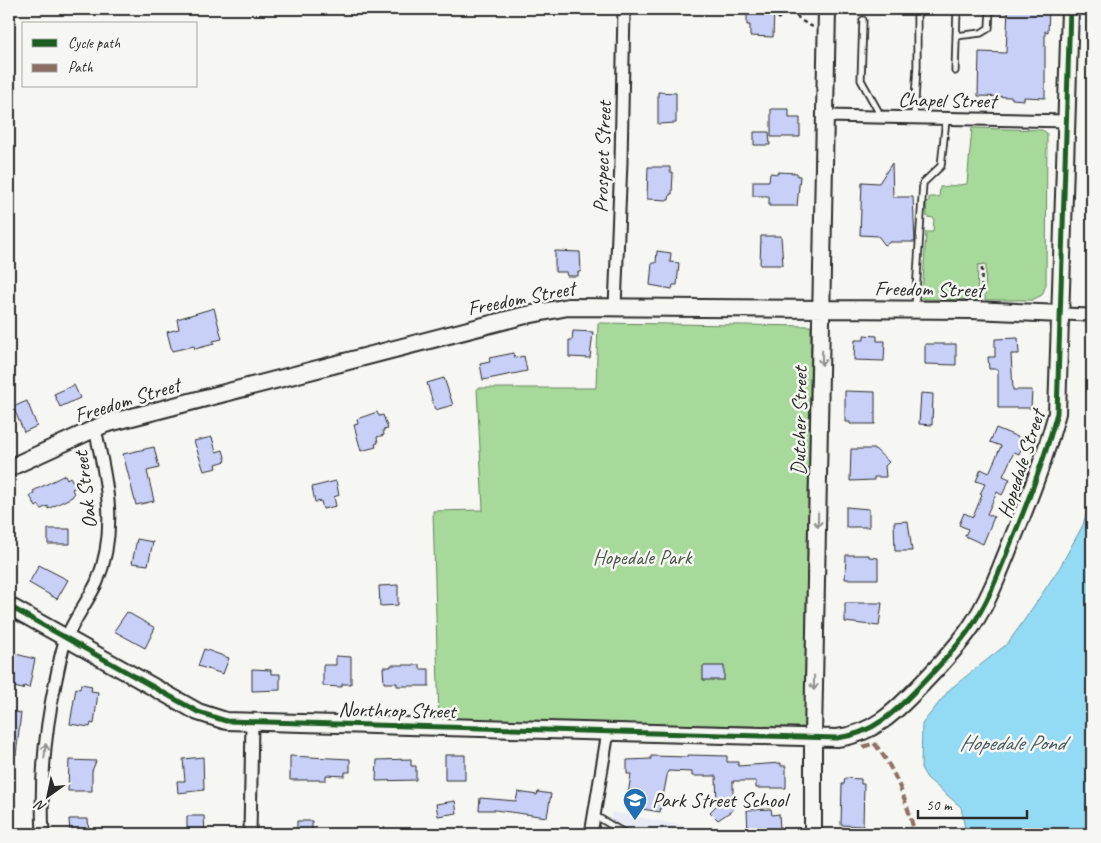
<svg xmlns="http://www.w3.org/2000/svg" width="1101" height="843" font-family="Caveat,sans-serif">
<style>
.built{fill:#e8ebf4}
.green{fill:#a7d99a;stroke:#698262}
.water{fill:#93dbf5;stroke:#6995a4}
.building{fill:#c8d0f8;stroke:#2b2b2b}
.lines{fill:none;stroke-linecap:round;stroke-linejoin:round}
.lane-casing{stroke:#2b2b2b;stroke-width:9}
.street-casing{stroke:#2b2b2b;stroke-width:15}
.secondary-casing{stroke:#2b2b2b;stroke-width:20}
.path{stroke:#2b2b2b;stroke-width:2.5;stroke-dasharray:4 4;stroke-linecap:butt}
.lane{stroke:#f6f6f2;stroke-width:5.5}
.street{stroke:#f6f6f2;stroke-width:11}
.secondary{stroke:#f6f6f2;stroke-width:16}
.quiet{stroke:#8d6e63;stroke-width:4;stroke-dasharray:8 4;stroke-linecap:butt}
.cycleway-casing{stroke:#f6f6f2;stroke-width:8}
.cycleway{stroke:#1b5e20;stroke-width:5}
.oneway{stroke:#90908e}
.labels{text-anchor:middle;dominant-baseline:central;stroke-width:5;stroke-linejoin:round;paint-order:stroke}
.street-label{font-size:21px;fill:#2b2b2b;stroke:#f6f6f2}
.park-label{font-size:21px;fill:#4a5647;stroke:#f6f6f2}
.poi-label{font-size:21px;fill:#2b2b2b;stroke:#f6f6f2;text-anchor:start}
.water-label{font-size:22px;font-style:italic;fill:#45575e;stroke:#f6f6f2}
</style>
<rect width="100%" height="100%" fill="#f6f6f2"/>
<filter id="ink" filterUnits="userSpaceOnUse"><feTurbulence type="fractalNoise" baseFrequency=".02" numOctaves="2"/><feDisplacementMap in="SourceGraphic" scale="10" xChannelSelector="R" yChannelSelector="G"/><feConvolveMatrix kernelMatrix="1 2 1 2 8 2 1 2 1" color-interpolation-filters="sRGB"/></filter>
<g filter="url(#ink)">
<path class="built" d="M612 812 706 830V834H609Z"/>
<path class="green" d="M972 128 1042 130 1047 133 1046 285 1042 295 1032 300H985L986 264 978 265 977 300 922 299 926 232H933L934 218 927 217 926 202 929 201V197H939L940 187 967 184Z
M598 323 811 326 804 727 439 720 433 511 483 510 477 388H596Z"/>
<path class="water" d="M1092 491V834H966L961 807 927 778 921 768 922 724 950 689 1007 644 1023 622 1060 567 1083 525Z"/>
<path class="building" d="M747 9H774L773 37 750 36V25H747Z
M1008 9H1049L1048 32 1045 31V98L1024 97V100L1012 99V97L978 96 979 52 1006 53Z
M658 92 676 93V123L658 124Z
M771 109H789V118H800V137H771Z
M754 132H769L770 145H754Z
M892 163 893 197H913L915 242H890L885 245 878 236 860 235 862 182 879 183Z
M648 167H670V172H673L672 194H670L669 200 647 199Z
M778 172 797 173V176H800L797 206H769V196H753V181H769L770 173 778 174Z
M761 236H781L783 265H760Z
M555 251 580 252 581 272H578V276H567L566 272H555Z
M657 251 671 253 670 262 679 263 677 285H673L672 289 650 285 652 263H656Z
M214 308 222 339 213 341 214 344 195 349 194 346 172 351 167 332 179 329 177 319Z
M573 331 593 332 590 358 569 357V340H572Z
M864 335 877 336V341H885L884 361 854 360 855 340H864Z
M1018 338 1019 354H1011L1013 390H1032L1031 408H998V369H989L988 357H995V339Z
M925 344H956V365L925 364Z
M514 353 515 358 524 356 527 371 483 380 480 364 490 362 489 358Z
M444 378 453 405 435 410 427 383Z
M74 385 80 398 60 407 54 394Z
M845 391 875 392V424H850V422H845Z
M921 393 933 394 932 425 919 424Z
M27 401 37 426 24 432 13 407Z
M377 412 379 416 383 415 388 429 383 430 384 435 377 437 378 443 375 444 376 447 361 451 354 425 358 424 357 419Z
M996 428 1025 440 1019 454 1014 452 1003 476 1010 479 1002 495 997 492 987 514 994 517 983 544 965 536 968 529 959 525 964 513 973 517 982 495 980 494 985 484 976 481 981 469 989 473 1001 446 990 442Z
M212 437 216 452 223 450 226 461 216 464 217 468 204 471 194 441Z
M154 447 159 468 147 471 154 501 136 505 123 454Z
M851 449H875L889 462 885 466 886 477H874V480L850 481Z
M65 475 67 479 70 477 76 487 72 489 74 494 72 497 48 509V506L41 509 39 505 36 507 30 496 34 494 33 491Z
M336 481 339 495 334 497 336 506 323 509 321 501 315 502 312 487Z
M846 507 869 509V527H846Z
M908 521 912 551H895L894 522Z
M48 529H70V544H48Z
M137 539 153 542 148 565 132 563Z
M846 555H869V557L878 558V579H845Z
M39 565 68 580 57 599 29 583Z
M398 585V605L380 606 379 586Z
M845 603H882L879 626 845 622Z
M127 612 155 628 145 648 114 631Z
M204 649 229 658 223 674 198 666Z
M12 653 35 659 29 688 24 686 23 689 9 686V664Z
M336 656 351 657V684H342V687L323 686V665H336Z
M391 665H420V669H429V686H397V683H384L383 667H391Z
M703 666H724V680H703Z
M252 669 271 670V674H280V690L252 691Z
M81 684 92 686 91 691 98 692 94 724 91 723 90 727 70 724 76 688 80 689Z
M9 711 21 713 16 755 9 754Z
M445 755H465V780H445Z
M688 755 727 756V762H738V766L781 763V766H786V788H756V781H733V810L718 820 710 812 717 805 716 776H692V772L668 771 660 812 631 807 632 803 627 802 631 774H627V760L651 759V756L688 757Z
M290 756 350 759V772H345V776L326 775V780H290Z
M203 757 204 790 178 793 177 781H185L183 759Z
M411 759V766H416V780L376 781 377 760Z
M69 760 96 761 92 771V791H68Z
M845 778 861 779V784H864L863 826 841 825 842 784H844Z
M518 792 537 795 538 792 551 794 547 817 495 810H479L480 798 516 801Z
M455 801 457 813 438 816 436 804Z
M771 809 772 815 779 814 780 829H771V834H748L747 810Z
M187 816H204L205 834H187Z
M69 819H88L89 834H70Z
M297 821H312V834H297Z"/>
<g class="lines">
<defs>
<path id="lane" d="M863 20 861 80 882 118
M956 36 981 33 989 28 990 9
M955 71 957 9
M914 118 917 66V9
M915 308 923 183 941 166 946 119
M594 815 626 834"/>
<path id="street" d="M826 116 1067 121
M615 307 621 162 624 9
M1061 314 1092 315
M43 834C40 782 45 730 56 679 59 666 61 651 66 639 74 619 88 601 97 582 118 530 107 481 95 429
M250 834 252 723
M591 834 608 732"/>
<path id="secondary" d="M9 468 105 424 522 316 568 307 972 310 1061 314
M9 606 198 712 226 721 837 738C873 734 895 712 919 687 937 668 956 649 971 627 988 602 999 573 1010 545 1028 502 1045 458 1057 413L1070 9
M813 834V737L827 9"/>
</defs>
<use href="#lane" class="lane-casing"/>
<use href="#street" class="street-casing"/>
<use href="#secondary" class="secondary-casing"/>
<path class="path" d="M792 9 800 20 813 27
M778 19 786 9
M981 296 982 267"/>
<use href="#lane" class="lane"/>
<use href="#street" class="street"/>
<use href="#secondary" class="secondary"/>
<path class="quiet" d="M863 747 874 743C895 768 907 803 915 834"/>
<defs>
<path id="cycleway" d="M9 606 198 712 226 721 837 738C873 734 895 712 919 687 937 668 956 649 971 627 988 602 999 573 1010 545 1028 502 1045 458 1057 413L1070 9"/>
</defs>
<use href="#cycleway" class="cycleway-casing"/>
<use href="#cycleway" class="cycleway"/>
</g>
<defs><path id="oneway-shaft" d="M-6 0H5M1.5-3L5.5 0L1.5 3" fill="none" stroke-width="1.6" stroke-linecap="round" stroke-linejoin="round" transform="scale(1.25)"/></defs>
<g class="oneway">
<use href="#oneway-shaft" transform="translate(822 358) rotate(91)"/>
<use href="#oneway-shaft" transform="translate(818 520) rotate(91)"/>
<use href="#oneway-shaft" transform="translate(814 683) rotate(91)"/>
<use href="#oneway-shaft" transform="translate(45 751) rotate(-85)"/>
</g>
</g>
<defs>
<symbol id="school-pin" viewBox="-11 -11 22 30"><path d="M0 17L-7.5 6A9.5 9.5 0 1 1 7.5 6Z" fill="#1f6fb2" stroke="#f6f6f2"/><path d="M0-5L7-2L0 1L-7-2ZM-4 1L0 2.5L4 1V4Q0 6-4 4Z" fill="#fff"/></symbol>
</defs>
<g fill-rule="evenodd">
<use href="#school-pin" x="621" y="786" width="28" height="38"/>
</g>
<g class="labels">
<g class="street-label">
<text transform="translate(947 100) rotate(1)">Chapel Street</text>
<text transform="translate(602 157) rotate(-88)">Prospect Street</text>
<text transform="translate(929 289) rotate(1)">Freedom Street</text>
<text transform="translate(521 298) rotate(-11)">Freedom Street</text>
<text transform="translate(127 400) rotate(-17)">Freedom Street</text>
<text transform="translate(799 421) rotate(-89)">Dutcher Street</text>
<text transform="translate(1021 464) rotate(-72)">Hopedale Street</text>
<text transform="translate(85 490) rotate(-97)">Oak Street</text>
<text transform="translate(397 710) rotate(1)">Northrop Street</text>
</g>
<g class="park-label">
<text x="642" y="557">Hopedale Park</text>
</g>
<g class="poi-label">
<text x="652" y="800">Park Street School</text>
</g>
<g class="water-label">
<text x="1012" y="743">Hopedale Pond</text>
</g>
</g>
<rect width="1101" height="843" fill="none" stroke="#f6f6f2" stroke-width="30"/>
<rect x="15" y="15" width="1071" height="813" fill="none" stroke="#2b2b2b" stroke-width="2" filter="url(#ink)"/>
<rect x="22" y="22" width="175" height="65" fill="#f6f6f2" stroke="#a5a5a2"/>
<rect x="32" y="39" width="25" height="8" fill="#1b5e20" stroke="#a5a5a2"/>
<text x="68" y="48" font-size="15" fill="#2b2b2b">Cycle path</text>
<rect x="32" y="64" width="25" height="8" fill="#8d6e63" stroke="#a5a5a2"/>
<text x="68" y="72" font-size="15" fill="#2b2b2b">Path</text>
<g transform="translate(48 796) rotate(213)" stroke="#f6f6f2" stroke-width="4" paint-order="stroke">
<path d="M0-4L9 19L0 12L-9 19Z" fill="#2b2b2b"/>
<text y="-8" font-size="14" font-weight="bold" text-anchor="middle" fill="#2b2b2b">N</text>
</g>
<path d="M918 810v8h109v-8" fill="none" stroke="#2b2b2b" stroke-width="2.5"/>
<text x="926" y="810" font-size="15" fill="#2b2b2b" stroke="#f6f6f2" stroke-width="4" paint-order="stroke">50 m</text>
</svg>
